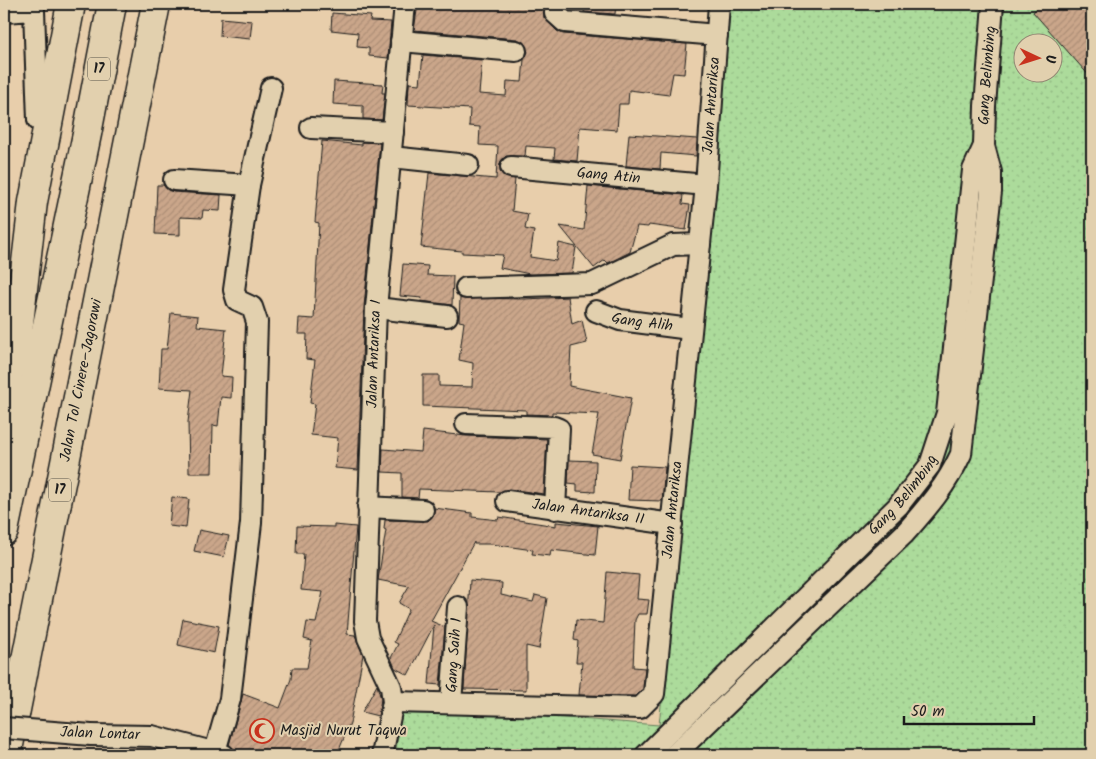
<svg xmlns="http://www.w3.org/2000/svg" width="1096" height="759" font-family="Kalam,sans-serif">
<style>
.grass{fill:url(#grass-dots);stroke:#647c5c;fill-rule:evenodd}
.building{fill:url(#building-hatch);stroke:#1c1c1c}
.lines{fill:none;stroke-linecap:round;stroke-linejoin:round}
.minor-casing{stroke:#1c1c1c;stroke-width:24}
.highway-casing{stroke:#1c1c1c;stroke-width:31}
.minor{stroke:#e2d0ae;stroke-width:20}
.highway{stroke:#e2d0ae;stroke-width:28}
.minor-bridge-casing{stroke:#1c1c1c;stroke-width:24;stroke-linecap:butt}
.minor-bridge{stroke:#e2d0ae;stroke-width:20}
.labels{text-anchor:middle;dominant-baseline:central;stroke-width:4;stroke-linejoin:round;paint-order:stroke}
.shield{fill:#e2d0ae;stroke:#575248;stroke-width:1}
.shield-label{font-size:14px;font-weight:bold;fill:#1c1c1c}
.street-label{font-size:15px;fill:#1c1c1c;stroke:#e2d0ae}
.poi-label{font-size:15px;fill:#1c1c1c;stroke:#e2d0ae;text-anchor:start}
</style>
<defs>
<pattern id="grass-dots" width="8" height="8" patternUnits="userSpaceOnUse" patternTransform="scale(1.25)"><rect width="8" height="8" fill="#acdb9b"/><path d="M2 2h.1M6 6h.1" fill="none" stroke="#93bb85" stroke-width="1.8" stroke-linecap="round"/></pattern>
<pattern id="building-hatch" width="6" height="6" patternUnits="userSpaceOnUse" patternTransform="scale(1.25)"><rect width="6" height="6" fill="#caa68a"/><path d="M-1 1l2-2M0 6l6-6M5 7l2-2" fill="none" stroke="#ad8e76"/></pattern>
</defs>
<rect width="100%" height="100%" fill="#e8ceab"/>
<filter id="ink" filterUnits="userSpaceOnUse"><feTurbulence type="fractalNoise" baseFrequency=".02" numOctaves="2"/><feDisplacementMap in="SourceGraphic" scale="10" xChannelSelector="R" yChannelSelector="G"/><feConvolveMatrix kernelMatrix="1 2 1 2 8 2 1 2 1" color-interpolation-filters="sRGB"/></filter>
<g filter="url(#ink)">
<path class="grass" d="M731 4H1092V755H395L403 706 659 725 706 276ZM1024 42H1054V72H1024Z"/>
<path class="building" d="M418 4 486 7 487 4H544V18L557 31 563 34 687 44 684 74 673 73 669 95 629 90 628 104H619L617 130 580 127 577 161 554 159 555 148 526 146 525 156H506L501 161 500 172 505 177 515 179 512 211 528 214 525 229 534 231 530 257 556 261 559 243 576 247 572 273 530 274 500 268 503 255 462 253V251L421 247 429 173 496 179 498 146 479 145 480 127 469 126 470 109 408 105 409 83 420 84 423 55 482 60 479 94 506 96 507 81 522 82 524 59 528 52 523 42 517 39 414 30Z
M585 4H616L615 14 584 12Z
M1042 4H1092V79L1033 12Z
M332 13 371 16 370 21 391 22 388 58 369 56V48L357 47 358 33 331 30Z
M221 18 252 21 250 39 220 36Z
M334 81 383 84 382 93H385L382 120 363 119V106L333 104Z
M629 134 697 139 696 156 661 153 660 169 626 166Z
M322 141 362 145V142L380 143 364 307 358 470 335 468 338 438 311 435 315 404 310 403 315 360 306 359 307 334H298L299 318 314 319 319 223 315 222Z
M157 185H163L173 192 221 195 220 211 203 210 202 218 180 217V235L155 234Z
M588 186 683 195 682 204 690 205 686 230 649 225 648 227 637 226 630 252 608 263 605 260 594 268 560 226 584 230Z
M403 264 428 266 427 275 453 276 452 305 421 301 422 298 400 296Z
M568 297 572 324 582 320 587 343 571 347 569 386 631 398 620 459 592 454 599 414 552 412V415L526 414V410L423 406V375H439V386L472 387 473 363 459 360 464 322 459 321 460 298 525 299Z
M171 313 198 316 197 326 226 329 221 376 232 377 231 398 221 397 218 426 213 425 212 473H189L188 422 192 390 159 388 161 349H167Z
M423 431 466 436 547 439 544 494 509 489 499 492 419 489 418 498 402 497V473L382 472 383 449 421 452Z
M569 460 596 461 595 492 577 491V484L568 483Z
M630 465 665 467 662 501 628 500Z
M172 497 189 499 186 528 169 526Z
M434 508 472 513V517L498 520 499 517 556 526V522L598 526 595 555 551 550 550 556 532 554 533 550 491 544H474V542L431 621 445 627 440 685 429 684 434 625 408 675 395 668 391 658 398 644 394 642 409 609 399 603 409 586 378 580 386 530 384 529 385 520 428 521 433 516Z
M334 525 356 527 347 634 355 635 363 655 350 723 337 755H304L290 750 288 755H254L234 750 229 745 243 694 280 708 291 679 292 668H307L312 641 304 639 307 622 316 623 323 592 301 590 304 554H296L297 526 334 527Z
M199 530 229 536 224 557 194 551Z
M607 572 639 575 637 599 649 600 647 614H638L635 620 633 667 645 668 643 689 635 696 579 695 582 662H576L578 641 574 640 576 620 603 623Z
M470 580 502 583 501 595 533 602 535 595 547 598 539 649 526 646V690L464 689Z
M183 619 219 626 214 653 178 645Z
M377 685 381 699 378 716 362 712Z"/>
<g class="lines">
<defs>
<g id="minor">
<path d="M556 4 555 13 565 22 717 35"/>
<path d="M4 12 34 10 38 120"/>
<path d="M401 41 516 51"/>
<path d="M311 128 393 132"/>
<path d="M391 157 468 165"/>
<path id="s1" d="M511 167 706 185"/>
<path d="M174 180 249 185"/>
<path d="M466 288 592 284 673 245 700 244"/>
<path d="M376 308 447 316"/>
<path id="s2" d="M596 311 620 320 690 329"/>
<path d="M466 424 554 427 559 429 555 509"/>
<path id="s3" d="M507 501 672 524"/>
<path d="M368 507 423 510"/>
<path id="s4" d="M393 702 640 708 654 694 706 185 719 4"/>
<path id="s5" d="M451 703 458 607"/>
<path d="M91 735 152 736 224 755"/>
<path d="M214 755 230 699 251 523 257 322 252 307 237 300 234 290 249 185 271 88"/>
<path id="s6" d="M382 755 393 702 391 687 368 638 365 621 376 308 405 4"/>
<path id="s7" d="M646 755 898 506 930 465 947 413 973 170 984 146"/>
<path id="s8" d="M674 755 905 533C927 508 947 485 961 454L991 192V172L984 146 985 106 993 4"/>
</g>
<g id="highway">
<path d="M4 453 33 202 71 4"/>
<path d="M4 531 87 134 112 4"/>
<path id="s9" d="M7 755 156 4"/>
</g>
</defs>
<use href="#minor" class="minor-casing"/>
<use href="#highway" class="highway-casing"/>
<use href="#minor" class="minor"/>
<use href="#highway" class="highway"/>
<defs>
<path id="minor-bridge" d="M4 728 91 735"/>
</defs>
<use href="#minor-bridge" class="minor-bridge-casing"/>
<use href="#minor-bridge" class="minor-bridge"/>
</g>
</g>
<defs>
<symbol id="mosque-ring" viewBox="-11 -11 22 22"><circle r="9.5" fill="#e2d0ae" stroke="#c8321e" stroke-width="1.5"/><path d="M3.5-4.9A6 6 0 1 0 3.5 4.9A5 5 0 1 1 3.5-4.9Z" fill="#c8321e"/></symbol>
</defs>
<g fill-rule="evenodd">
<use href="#mosque-ring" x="248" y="717" width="28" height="28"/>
</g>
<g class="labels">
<g class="shield">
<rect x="88" y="57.5" width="22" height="23" rx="4"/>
<rect x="49" y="478.5" width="22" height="23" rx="4"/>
</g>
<g class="shield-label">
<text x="99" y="69">17</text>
<text x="60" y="490">17</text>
</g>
<g class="street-label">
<text stroke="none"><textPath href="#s8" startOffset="799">Gang Belimbing</textPath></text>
<text stroke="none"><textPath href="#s4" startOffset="858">Jalan Antariksa</textPath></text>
<text stroke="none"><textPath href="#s1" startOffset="98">Gang Atin</textPath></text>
<text stroke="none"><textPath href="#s2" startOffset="48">Gang Alih</textPath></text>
<text stroke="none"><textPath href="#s6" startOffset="408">Jalan Antariksa I</textPath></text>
<text stroke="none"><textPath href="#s9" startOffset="382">Jalan Tol Cinere–Jagorawi</textPath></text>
<text stroke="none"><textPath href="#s7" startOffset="366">Gang Belimbing</textPath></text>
<text stroke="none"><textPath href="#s4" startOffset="452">Jalan Antariksa</textPath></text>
<text stroke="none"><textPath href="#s3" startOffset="82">Jalan Antariksa II</textPath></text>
<text stroke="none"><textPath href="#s5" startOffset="48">Gang Saih 1</textPath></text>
<text transform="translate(100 734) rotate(2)">Jalan Lontar</text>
</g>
<g class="poi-label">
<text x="280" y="731">Masjid Nurut Taqwa</text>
</g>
</g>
<rect width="1096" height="759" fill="none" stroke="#e2d0ae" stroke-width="20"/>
<rect x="10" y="10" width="1076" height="739" fill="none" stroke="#1c1c1c" stroke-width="2" filter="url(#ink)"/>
<g transform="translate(1038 58) rotate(94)"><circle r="24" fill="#e2d0ae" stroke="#938874"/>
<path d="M0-4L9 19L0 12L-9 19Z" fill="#c8321e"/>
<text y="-8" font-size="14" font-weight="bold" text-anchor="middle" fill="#1c1c1c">U</text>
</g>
<path d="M904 716v8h130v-8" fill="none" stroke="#1c1c1c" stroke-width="2.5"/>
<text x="911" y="716" font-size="15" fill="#1c1c1c" stroke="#e2d0ae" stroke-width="4" paint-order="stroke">50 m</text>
</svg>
